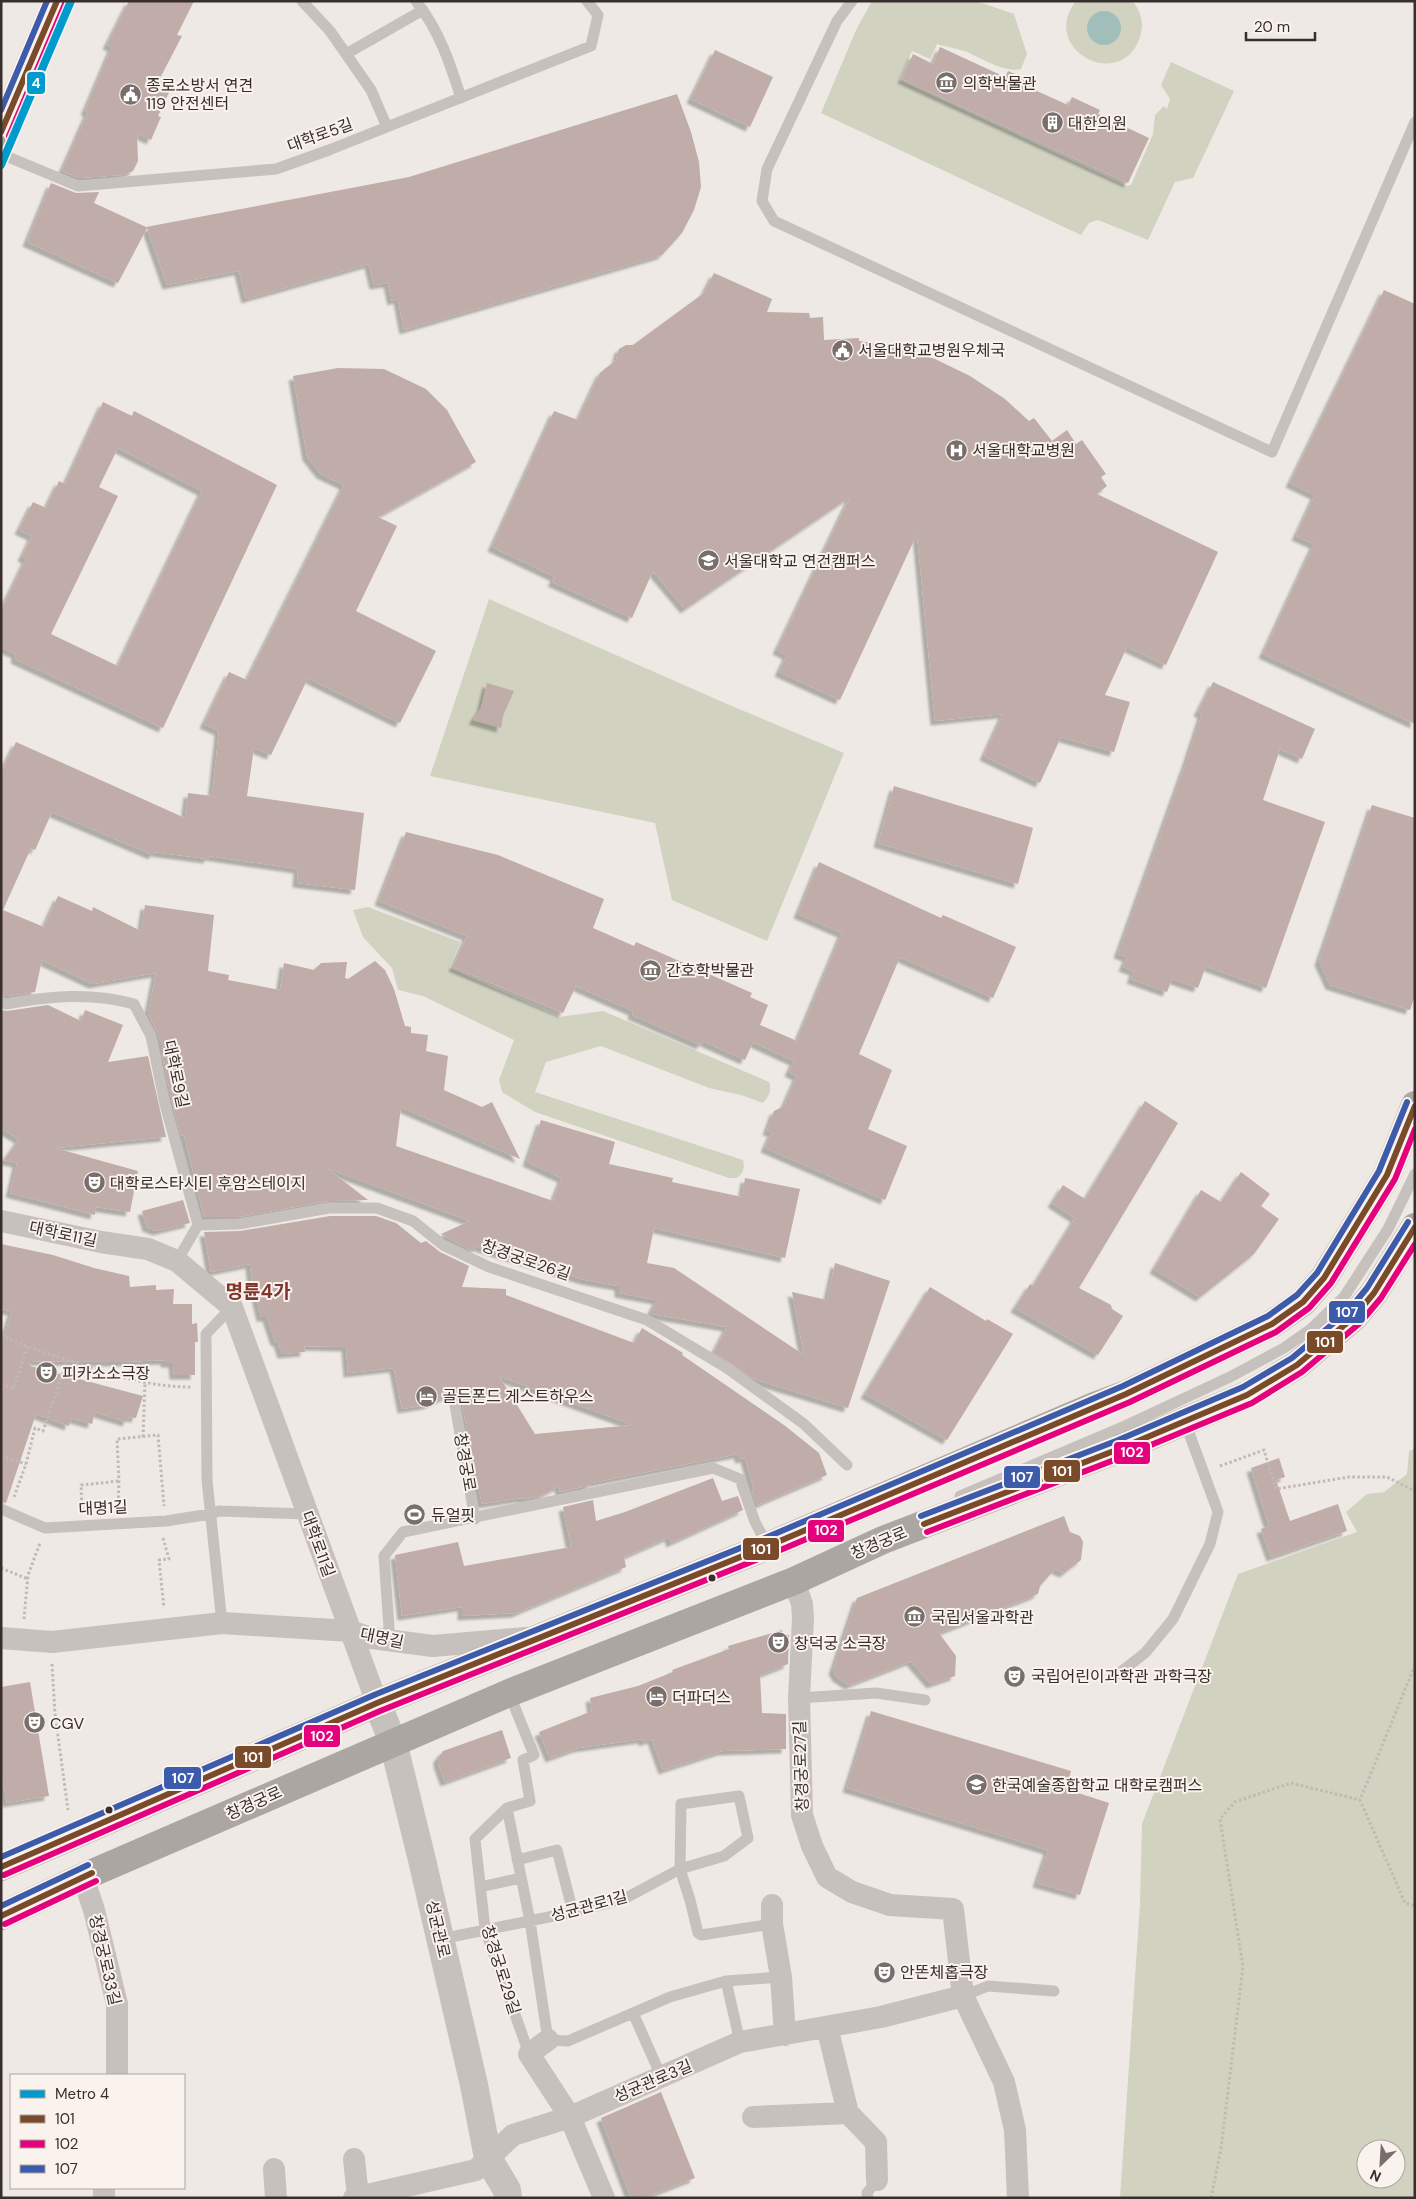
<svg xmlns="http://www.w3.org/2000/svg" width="1416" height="2199" font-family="'DM Sans','Noto Sans KR',sans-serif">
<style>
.green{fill:#d1d2c0;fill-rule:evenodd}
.water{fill:#a2bebb}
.building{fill:#c0aca8;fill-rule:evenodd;filter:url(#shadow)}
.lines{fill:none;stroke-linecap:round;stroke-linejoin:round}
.path{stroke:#c0b9b6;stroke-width:3;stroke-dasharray:2.5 2.5;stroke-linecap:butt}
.service{stroke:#c7c1be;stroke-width:11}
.minor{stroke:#c7c1be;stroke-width:22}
.tertiary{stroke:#c7c1be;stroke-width:28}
.primary{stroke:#aca6a3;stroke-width:28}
.bus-1-casing{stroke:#f9f2ed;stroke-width:10}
.bus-2-casing{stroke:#f9f2ed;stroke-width:10}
.bus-3-casing{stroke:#f9f2ed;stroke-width:10}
.bus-1{stroke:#7a4b2a;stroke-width:6}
.bus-2{stroke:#e5007d;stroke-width:6}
.bus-3{stroke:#3d5bab;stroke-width:6}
.metro-1-casing{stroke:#f9f2ed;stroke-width:11}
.metro-1{stroke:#009bce;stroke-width:8}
.bus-dot{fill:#382e2b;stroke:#f9f2ed;stroke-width:2}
.labels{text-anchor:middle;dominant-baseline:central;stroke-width:4;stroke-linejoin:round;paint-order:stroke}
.poi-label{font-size:16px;fill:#382e2b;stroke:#f9f2ed;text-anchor:start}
.street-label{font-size:16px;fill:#382e2b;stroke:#f9f2ed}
.quarter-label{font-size:19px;font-weight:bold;fill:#80362c;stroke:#f9f2ed}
.line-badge{stroke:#f9f2ed;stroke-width:2}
.badge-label{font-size:14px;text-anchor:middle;font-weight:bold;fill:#fff}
</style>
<defs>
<filter id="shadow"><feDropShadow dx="-4.5" dy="4.5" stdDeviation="1" flood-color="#0004"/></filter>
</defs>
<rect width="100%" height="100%" fill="#eee9e4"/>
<path class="green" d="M872 1H976L1014 14 1027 54 1021 69C1002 73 981 57 964 51 955 48 946 47 937 44L930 59 912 51 899 80 1126 186 1131 185 1153 134 1155 115 1164 106 1167 109 1170 99 1161 85 1171 62 1234 91 1193 178 1175 182 1148 240 1098 220 1089 223 1081 235 821 113 857 28Z
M1076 1H1132C1140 9 1144 22 1141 33 1126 95 1037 51 1076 1Z
M489 599 727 704 844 753 767 941 672 900 655 823 430 776Z
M368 907 460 942 449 968 559 1017 603 1011 769 1082C772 1091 769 1096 763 1103L741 1095 709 1088 601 1046 546 1062 535 1092 743 1160C745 1168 743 1173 737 1178H729L535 1112 502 1092 499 1080 514 1040 423 996 398 990 392 968 363 937 353 910Z
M1415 1449V2198H1120L1140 1904 1142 1824 1238 1574 1357 1532 1346 1512 1367 1494 1384 1492 1407 1474 1409 1451ZM1366 2149H1396V2179H1366Z"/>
<path class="water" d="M1087 28a17 17 0 1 1 34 0a17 17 0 1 1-34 0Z"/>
<path class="building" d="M129 1H194L177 35 182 36 159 80 172 86 158 116 161 117 151 140 137 133 138 161 133 171 121 175 79 178 62 171 88 112 85 111 112 47 107 45Z
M940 47 1005 77 1008 71 1033 82 1030 88 1068 105 1072 97 1100 110 1098 114 1149 138 1128 183 902 79 913 54 933 64Z
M715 50 773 77 750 127 691 99Z
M677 94 691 132 699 162 701 187 694 210 682 233 662 255 404 330 398 299 392 301 388 283 374 285 369 264 246 299 239 271 167 285 147 228 118 283 27 242 51 183 76 193 99 192 94 203 146 227 409 177Z
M714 273 772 299 767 312 809 313 810 318 823 317 824 340 859 338V341L892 346 935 359 970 376 1005 399 1029 421 1034 418 1052 441 1067 430 1076 444 1082 440 1106 474 1101 477 1107 486 1097 494 1218 552 1166 665 1127 647 1105 695 1130 702 1114 752 1061 737 1040 783 984 756 1003 714 935 721 917 534 840 700 779 672 787 655 777 650 850 497 685 609 653 571 632 618 552 582 555 577 492 547 554 411 578 420 600 373 616 360 619 349 626 345H633L704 293Z
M1384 290 1415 304V724L1263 654 1314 544 1296 536 1315 495 1290 483Z
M338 368 384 369 426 389 447 410 476 462 378 517 397 526 356 611 436 651 400 723 308 678 271 755 254 748 247 796 364 813 355 890 297 883 298 869 209 856 208 859 154 852 153 855 52 812 35 850 31 848 3 910 44 927 58 896 92 911 93 907 141 931 145 905 214 915 208 971 229 975 228 980 280 990 284 963 314 970 321 963 347 962 345 978 348 979 375 961 385 970 394 989 405 1026 411 1027V1033L428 1035 426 1051 448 1056 444 1090 482 1107 492 1102 520 1159 401 1107 396 1146 553 1201 562 1178 527 1162 541 1120 615 1142 609 1164 673 1178 672 1182 742 1197 745 1178 800 1189 785 1258 654 1228 647 1263 674 1268 804 1355 792 1292 827 1300 835 1263 890 1281 848 1408 754 1379 714 1352 727 1327 652 1314 650 1313 657 1300 619 1293V1286L585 1280 476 1246 474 1252 441 1234 470 1221 327 1168 368 1200 328 1201 238 1217H204L184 1135 181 1136 172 1102 162 1054H165L158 1033 148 1014 156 973 93 984 42 960 35 992 7 996 1 995V773L16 742 185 818 188 793 212 796 219 731 204 724 229 672 247 680 344 485 321 474 307 456 293 376Z
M103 402 132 416 134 411 277 485 163 728 15 659 16 654 1 647V611L26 559 22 557 32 536 19 530 33 502 46 508 59 481 65 484ZM118 448 202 491 118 666 51 634 118 496 99 487Z
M1213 682 1315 729 1302 759 1280 749 1263 800 1325 822 1266 988 1206 966 1198 988 1172 979 1167 992 1131 979 1134 971 1123 967 1127 957 1118 954 1186 763 1202 714 1198 712Z
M487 683 514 691 503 716 501 728 473 720 481 708Z
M894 786 1033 828 1018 884 878 843Z
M1372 805 1415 818V996L1410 1010 1330 985 1319 961Z
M406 832 498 855 604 899 593 928 634 946 636 942 752 993 750 997 768 1005 760 1025 797 1041 842 933 798 914 819 862 941 918 943 915 1016 947 993 998 900 957 859 1054 892 1070 868 1129 907 1146 885 1200 765 1148 772 1132 767 1131 774 1111 784 1106 797 1076 789 1072 794 1061 753 1042 745 1060 703 1041 701 1045 632 1015 633 1011 576 986 563 1013 453 967 467 936 379 901Z
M48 1005 81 1021 85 1010 123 1025 108 1062 148 1056 166 1137 55 1148 138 1171 130 1212 96 1207 95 1215 10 1193 17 1163 4 1160 19 1139 1 1128V1010L7 1011Z
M1145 1101 1178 1123 1079 1288 1111 1305 1112 1309 1123 1316 1098 1355 1015 1308 1030 1284 1033 1286 1075 1218 1052 1203 1063 1185 1085 1199Z
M1241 1172 1270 1194 1261 1206 1279 1219 1254 1254 1200 1297 1154 1269 1201 1190 1221 1202Z
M183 1200 190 1223 157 1231 147 1227 142 1211Z
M330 1216H376L396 1223 421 1243 426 1241 440 1252 469 1266 462 1287 506 1289V1295L634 1343 642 1328 683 1353 682 1355 784 1425 819 1453 827 1475 757 1505 752 1491 754 1490 745 1458 740 1459 738 1454 591 1483V1485L560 1492 559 1486 541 1496 525 1499 521 1498 482 1504 462 1404 457 1398 456 1392 427 1405 402 1409 394 1368 348 1373 346 1347 304 1346 305 1352 282 1354 278 1342 275 1341 267 1317H261L255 1291H253L250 1264 211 1272 204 1232 240 1231ZM499 1376 548 1394 633 1425 535 1434Z
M1 1244 53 1255 94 1268 129 1276 130 1287 156 1285V1290L174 1289 173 1304H192V1324L197 1323 198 1342H195V1375H174L173 1363H165V1360L120 1362 31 1361 30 1366 143 1396 136 1418 129 1417 127 1422 95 1412 92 1424 71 1418 69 1426 36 1414 6 1503 1 1502V1348L12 1311 1 1309Z
M930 1287 986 1321 987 1319 1013 1334 947 1440 865 1394Z
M1279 1458 1285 1477 1276 1480 1290 1521 1338 1504 1347 1531 1271 1557 1261 1529 1269 1526 1251 1468Z
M713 1478 722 1501 738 1496 743 1510 671 1543 669 1537 624 1557 626 1567 516 1613 462 1616V1607L402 1616 395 1555 458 1542 464 1566 571 1547 563 1507 593 1500 596 1521 625 1512Z
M1064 1516 1070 1532 1080 1536 1083 1542 1081 1560 1064 1573 1055 1569 1040 1586 1038 1594 939 1633 956 1656 955 1676 931 1684 911 1661 849 1685 837 1677 833 1670 857 1598Z
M782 1630 783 1634 789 1635 788 1664 760 1675 762 1713 786 1714V1749L722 1751 663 1770 652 1739 643 1742V1739L578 1748 550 1758 539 1732 592 1711 590 1698 638 1686 673 1672 672 1670 729 1649 728 1646Z
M30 1682 49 1796 7 1803 1 1771V1687Z
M871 1711 1071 1771 1066 1789 1109 1803 1080 1895 1037 1883 1048 1850 847 1788Z
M502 1730 511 1758 445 1782 438 1763V1758L443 1751Z
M661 2092 695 2178 643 2198H631L601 2118Z"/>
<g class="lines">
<path class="path" d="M1 1335C23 1346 47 1353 70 1361 110 1374 148 1387 191 1387
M1 1384 13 1389 28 1346
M143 1437 145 1383
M1 1456 26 1464
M1220 1466 1264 1450 1276 1489 1349 1477H1387L1415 1491
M14 1497 26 1464 35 1428 43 1431 67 1360
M118 1508 119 1481 117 1439 158 1435 164 1506
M82 1510 81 1485 119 1481
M163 1538 169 1559 159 1560 164 1608
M1 1568 28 1579
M24 1619 28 1575 40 1543
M52 1664 55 1714 68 1810
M1415 1665 1360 1800 1405 1903 1415 1906
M1211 2198 1221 2149 1243 1967 1220 1819 1235 1802 1291 1783 1360 1800"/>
<path class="service" d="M302 1 330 31 371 90 387 127
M416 1C439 30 450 63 461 98
M852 1 837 21 767 169 762 201 774 221 1272 452 1415 122
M346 54 423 10
M1 154 78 186 276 169 329 150 591 46 598 15 587 1
M1 1002 6 1004C48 996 92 992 134 1004L151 1036 165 1104 198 1225
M177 1261 198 1225 239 1224 329 1208H377L413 1221 443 1245 489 1267 647 1320 727 1368 804 1424 847 1465
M455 1405 475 1519
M960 1496 1125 1426 1230 1377 1284 1348 1311 1329 1344 1297 1388 1229 1415 1174
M1 1509 45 1528 166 1521 210 1514 219 1511 307 1514
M222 1623 207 1480 206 1334 232 1307
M390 1642 384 1556 403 1532 713 1468 740 1479 755 1522 768 1546
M1118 1674 1145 1653 1173 1619 1210 1544 1218 1512 1185 1422
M509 1693 534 1755 523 1760 530 1801 507 1808 530 1921 548 2040 568 2041 670 1997 726 1981 781 1977
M799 1698 876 1693 925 1700
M739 1796 748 1838 724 1856 680 1869 681 1804Z
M507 1808 475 1839 485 1929 529 2054
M517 1860 557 1850 573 1912
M480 1887 521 1878
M441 1939 573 1912 624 1899 680 1869 690 1900 698 1933 701 1935 772 1924
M726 1981 740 2042
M963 1996 988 1986 1054 1991
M633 2013 661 2076
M868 2198 867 2193 877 2180"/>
<path class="minor" d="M1 1221 101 1242 148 1249 177 1261 232 1307 377 1703
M794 1581 802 1604 803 1618 799 1698 802 1815 812 1846 827 1877 852 1892 890 1905 953 1909 963 1996 1004 2082 1015 2130 1018 2198
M1 1638 52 1642 222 1623 350 1631 371 1638 433 1646 526 1638
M83 1877 94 1910 117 2004V2075
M772 1905V1924L781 1977 785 2035
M827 2027 848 2113 876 2142 877 2180
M548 2040 529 2054 570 2117 604 2198
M753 2117 848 2113
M354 2159 358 2197
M274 2169 276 2198
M104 2198V2188
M354 2198 476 2170 513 2135 570 2117 740 2042 881 2017 963 1996"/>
<path class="tertiary" d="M377 1703 393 1742 422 1860 474 2085 488 2158 507 2190 508 2198"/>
<path class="primary" d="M1 133 57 1
M1 1867 377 1703 768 1546 1094 1406 1126 1394 1272 1324 1303 1302 1324 1278 1387 1175 1415 1105
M1 1916 83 1877 509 1693 794 1581 883 1540 1119 1449 1247 1395 1297 1365 1354 1317 1374 1293 1415 1227"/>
<defs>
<path id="bus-1" d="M1 132 57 1
M924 1524 1119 1449 1247 1395 1297 1365 1354 1317 1374 1293 1415 1227
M1 1867 377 1703 768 1546 1126 1394 1272 1324 1303 1302 1324 1278 1387 1175 1415 1106
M1 1916 92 1873"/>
<path id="bus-2" d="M9 136 65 4
M927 1532 1122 1457 1252 1403 1302 1372 1360 1323 1381 1298 1415 1244
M4 1875 380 1711 771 1554 1130 1402 1276 1332 1309 1308 1331 1283 1395 1179 1415 1129
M5 1924 96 1881"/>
<path id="bus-3" d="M1 110 47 1
M921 1516 1116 1441 1243 1387 1292 1358 1348 1311 1367 1288 1408 1222
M1 1857 374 1695 765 1538 1123 1386 1268 1316 1297 1295 1317 1273 1379 1171 1407 1102
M1 1906 88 1865"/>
</defs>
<use href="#bus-1" class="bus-1-casing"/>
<use href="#bus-2" class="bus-2-casing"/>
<use href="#bus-3" class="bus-3-casing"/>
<use href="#bus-1" class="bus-1"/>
<use href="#bus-2" class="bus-2"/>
<use href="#bus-3" class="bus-3"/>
<defs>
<path id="metro-1" d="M1 165 71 1"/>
</defs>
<use href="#metro-1" class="metro-1-casing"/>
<use href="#metro-1" class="metro-1"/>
</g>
<defs>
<symbol id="museum-disc" viewBox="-11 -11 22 22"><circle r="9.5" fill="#786f6c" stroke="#f9f2ed"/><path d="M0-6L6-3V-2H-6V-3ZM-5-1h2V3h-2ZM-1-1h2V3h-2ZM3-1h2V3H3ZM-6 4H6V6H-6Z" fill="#fff"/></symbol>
<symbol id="civic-disc" viewBox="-11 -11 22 22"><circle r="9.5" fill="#786f6c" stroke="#f9f2ed"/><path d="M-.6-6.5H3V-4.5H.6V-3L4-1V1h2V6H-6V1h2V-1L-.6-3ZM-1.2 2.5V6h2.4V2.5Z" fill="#fff"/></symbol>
<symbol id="building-disc" viewBox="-11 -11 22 22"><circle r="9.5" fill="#786f6c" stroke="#f9f2ed"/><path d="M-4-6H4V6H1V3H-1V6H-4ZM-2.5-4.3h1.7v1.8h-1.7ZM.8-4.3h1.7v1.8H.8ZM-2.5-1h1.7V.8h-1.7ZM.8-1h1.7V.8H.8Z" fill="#fff"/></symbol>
<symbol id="hospital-disc" viewBox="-11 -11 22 22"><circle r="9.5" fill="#786f6c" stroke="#f9f2ed"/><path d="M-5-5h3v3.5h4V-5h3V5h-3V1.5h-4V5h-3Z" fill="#fff"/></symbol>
<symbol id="university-disc" viewBox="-11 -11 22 22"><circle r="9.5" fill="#786f6c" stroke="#f9f2ed"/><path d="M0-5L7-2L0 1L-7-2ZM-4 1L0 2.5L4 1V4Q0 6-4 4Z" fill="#fff"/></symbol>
<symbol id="theatre-disc" viewBox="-11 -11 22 22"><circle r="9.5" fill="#786f6c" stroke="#f9f2ed"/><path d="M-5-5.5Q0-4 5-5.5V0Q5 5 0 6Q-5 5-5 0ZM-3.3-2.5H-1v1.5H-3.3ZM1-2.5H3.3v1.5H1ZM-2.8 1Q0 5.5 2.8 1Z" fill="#fff"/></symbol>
<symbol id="hotel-disc" viewBox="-11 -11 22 22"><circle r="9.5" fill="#786f6c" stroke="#f9f2ed"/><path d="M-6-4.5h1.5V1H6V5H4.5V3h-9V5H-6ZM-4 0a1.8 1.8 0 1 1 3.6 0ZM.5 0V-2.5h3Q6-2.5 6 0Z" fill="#fff"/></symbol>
<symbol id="stadium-disc" viewBox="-11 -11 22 22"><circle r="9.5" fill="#786f6c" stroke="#f9f2ed"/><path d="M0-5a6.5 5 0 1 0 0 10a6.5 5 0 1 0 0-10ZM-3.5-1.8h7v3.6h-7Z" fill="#fff"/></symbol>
</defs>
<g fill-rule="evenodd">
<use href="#museum-disc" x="934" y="70" width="25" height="25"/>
<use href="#civic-disc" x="118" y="82" width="25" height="25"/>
<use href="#building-disc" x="1040" y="110" width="25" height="25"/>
<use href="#civic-disc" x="830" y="338" width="25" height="25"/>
<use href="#hospital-disc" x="944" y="438" width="25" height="25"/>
<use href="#university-disc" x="696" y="548" width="25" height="25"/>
<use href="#museum-disc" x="638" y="958" width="25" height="25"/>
<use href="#theatre-disc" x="82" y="1170" width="25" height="25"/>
<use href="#theatre-disc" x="34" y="1360" width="25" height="25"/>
<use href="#hotel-disc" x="414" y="1384" width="25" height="25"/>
<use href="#stadium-disc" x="402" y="1502" width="25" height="25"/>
<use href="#museum-disc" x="902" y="1604" width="25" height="25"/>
<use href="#theatre-disc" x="766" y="1630" width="25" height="25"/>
<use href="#theatre-disc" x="1002" y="1664" width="25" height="25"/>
<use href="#hotel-disc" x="644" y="1684" width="25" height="25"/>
<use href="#theatre-disc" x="22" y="1710" width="25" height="25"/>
<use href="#university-disc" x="964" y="1772" width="25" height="25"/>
<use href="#theatre-disc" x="872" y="1960" width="25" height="25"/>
</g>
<g class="bus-dot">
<circle cx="712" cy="1578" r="4.5"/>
<circle cx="109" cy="1810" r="4.5"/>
</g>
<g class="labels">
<g class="poi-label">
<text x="963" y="83">의학박물관</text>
<text x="146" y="85">종로소방서 연견<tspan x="146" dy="18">119 안전센터</tspan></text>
<text x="1068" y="123">대한의원</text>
<text x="858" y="350">서울대학교병원우체국</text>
<text x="972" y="450">서울대학교병원</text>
<text x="724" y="561">서울대학교 연건캠퍼스</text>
<text x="666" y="970">간호학박물관</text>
<text x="110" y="1183">대학로스타시티 후암스테이지</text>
<text x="62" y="1373">피카소소극장</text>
<text x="442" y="1396">골든폰드 게스트하우스</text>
<text x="431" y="1515">듀얼핏</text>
<text x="931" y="1617">국립서울과학관</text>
<text x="794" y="1643">창덕궁 소극장</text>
<text x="1031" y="1676">국립어린이과학관 과학극장</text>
<text x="672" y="1697">더파더스</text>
<text x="50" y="1723">CGV</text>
<text x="992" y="1785">한국예술종합학교 대학로캠퍼스</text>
<text x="900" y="1972">안똔체홉극장</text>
</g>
<g class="street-label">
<text transform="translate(320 135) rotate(-20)">대학로5길</text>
<text transform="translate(176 1074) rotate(78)">대학로9길</text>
<text transform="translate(63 1234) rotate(12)">대학로11길</text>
<text transform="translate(526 1260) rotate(19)">창경궁로26길</text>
<text transform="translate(465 1462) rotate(80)">창경궁로</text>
<text transform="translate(103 1508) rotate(-3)">대명1길</text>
<text transform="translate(879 1543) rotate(-23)">창경궁로</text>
<text transform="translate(318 1544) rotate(70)">대학로11길</text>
<text transform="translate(382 1638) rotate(12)">대명길</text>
<text transform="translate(801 1766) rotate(-92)">창경궁로27길</text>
<text transform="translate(254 1803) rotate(-24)">창경궁로</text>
<text transform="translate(589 1906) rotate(-15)">성균관로1길</text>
<text transform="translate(438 1929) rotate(77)">성균관로</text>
<text transform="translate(105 1960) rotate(77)">창경궁로33길</text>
<text transform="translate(501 1970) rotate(72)">창경궁로29길</text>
<text transform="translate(653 2081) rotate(-23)">성균관로3길</text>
</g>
<g class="quarter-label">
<text x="258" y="1291">명륜4가</text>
</g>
</g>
<g class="line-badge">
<rect x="26" y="71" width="20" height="24" rx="5" fill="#009bce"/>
<rect x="1328" y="1300" width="38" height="24" rx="5" fill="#3d5bab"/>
<rect x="1306" y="1330" width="38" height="24" rx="5" fill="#7a4b2a"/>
<rect x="1113" y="1441" width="38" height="24" rx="5" fill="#e5007d"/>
<rect x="1043" y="1459" width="38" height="24" rx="5" fill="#7a4b2a"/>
<rect x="1003" y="1465" width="38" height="24" rx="5" fill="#3d5bab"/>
<rect x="807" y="1519" width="38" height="24" rx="5" fill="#e5007d"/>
<rect x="742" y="1537" width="38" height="24" rx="5" fill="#7a4b2a"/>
<rect x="303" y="1724" width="38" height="24" rx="5" fill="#e5007d"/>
<rect x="234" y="1745" width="38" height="24" rx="5" fill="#7a4b2a"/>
<rect x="163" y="1766" width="39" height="24" rx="5" fill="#3d5bab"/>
</g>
<g class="badge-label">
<text x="36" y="88">4</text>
<text x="1347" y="1317">107</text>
<text x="1325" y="1347">101</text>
<text x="1132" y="1457">102</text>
<text x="1062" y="1476">101</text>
<text x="1022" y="1482">107</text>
<text x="826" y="1535">102</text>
<text x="761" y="1554">101</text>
<text x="322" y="1741">102</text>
<text x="253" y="1762">101</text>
<text x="183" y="1783">107</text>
</g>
<rect width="1416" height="2199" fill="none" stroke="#382e2b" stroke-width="5"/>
<rect x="10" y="2074" width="175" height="115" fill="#f9f2ed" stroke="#aca49f"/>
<rect x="20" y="2090" width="25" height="8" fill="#009bce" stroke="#aca49f"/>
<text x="55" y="2099" font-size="15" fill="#382e2b">Metro 4</text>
<rect x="20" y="2115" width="25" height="8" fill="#7a4b2a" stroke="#aca49f"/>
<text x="55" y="2124" font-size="15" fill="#382e2b">101</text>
<rect x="20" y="2140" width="25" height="8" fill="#e5007d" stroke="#aca49f"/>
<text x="55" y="2149" font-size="15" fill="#382e2b">102</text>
<rect x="20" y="2165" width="25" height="8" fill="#3d5bab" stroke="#aca49f"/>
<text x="55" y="2174" font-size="15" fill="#382e2b">107</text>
<g transform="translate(1381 2164) rotate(205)"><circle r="24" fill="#f9f2ed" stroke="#aca49f"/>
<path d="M0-4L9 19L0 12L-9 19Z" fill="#786f6c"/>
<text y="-8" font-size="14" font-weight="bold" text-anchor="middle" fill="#382e2b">N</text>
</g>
<path d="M1246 32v8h69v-8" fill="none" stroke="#382e2b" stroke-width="2.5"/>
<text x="1254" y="32" font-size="15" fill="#382e2b" stroke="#f9f2ed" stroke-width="4" paint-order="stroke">20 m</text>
</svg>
